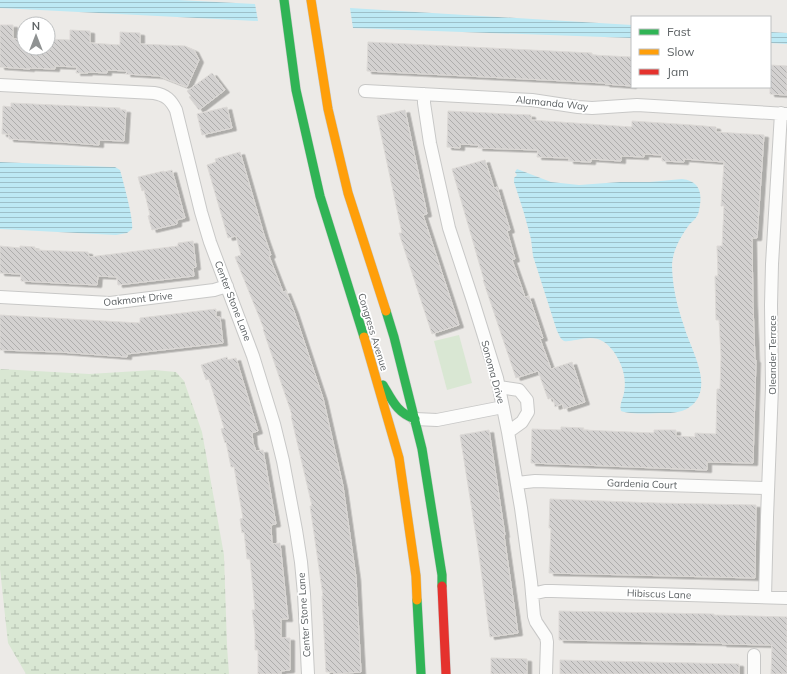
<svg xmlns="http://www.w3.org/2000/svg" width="787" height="674" font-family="Mulish,sans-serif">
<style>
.grass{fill:#d9e7d3}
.wetland{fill:url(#wetland-marsh)}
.water{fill:url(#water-rules)}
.building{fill:url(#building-back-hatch);stroke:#dcd9d6;filter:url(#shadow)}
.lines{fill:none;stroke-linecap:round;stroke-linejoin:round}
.street-casing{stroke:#c8c8c7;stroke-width:14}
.fast-casing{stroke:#c6c7c6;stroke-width:10}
.slow-casing{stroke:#c6c7c6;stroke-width:10}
.jam-casing{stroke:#c6c7c6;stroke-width:10}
.street{stroke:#fcfcfb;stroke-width:12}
.fast{stroke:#30b455;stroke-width:9}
.slow{stroke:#ff9f0a;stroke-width:9}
.jam{stroke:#e5322d;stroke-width:9}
.labels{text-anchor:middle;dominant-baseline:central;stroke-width:3.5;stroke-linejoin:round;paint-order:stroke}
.street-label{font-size:10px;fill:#5d6264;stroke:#fff}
</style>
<defs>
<pattern id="wetland-marsh" width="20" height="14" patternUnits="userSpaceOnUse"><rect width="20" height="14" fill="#d9e7d3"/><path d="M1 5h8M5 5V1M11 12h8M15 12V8" fill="none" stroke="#b3bfaf"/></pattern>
<pattern id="water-rules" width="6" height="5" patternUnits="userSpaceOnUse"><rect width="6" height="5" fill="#bde9f4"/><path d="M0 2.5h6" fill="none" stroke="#9dc0c9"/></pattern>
<pattern id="building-back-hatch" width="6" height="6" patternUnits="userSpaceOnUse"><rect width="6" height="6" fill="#d3d1d0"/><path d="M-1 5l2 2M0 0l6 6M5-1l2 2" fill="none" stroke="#aeadac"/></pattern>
<filter id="shadow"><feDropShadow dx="4.5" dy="2.5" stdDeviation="0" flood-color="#0004"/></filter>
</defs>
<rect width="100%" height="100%" fill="#eceae7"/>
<path class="grass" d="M459 335 472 383 447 390 434 341Z"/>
<path class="wetland" d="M0 369 89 374 154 370 176 372 184 381 202 432 224 555 227 646 229 674H26L8 643 0 569Z"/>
<path class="water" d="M0 0H178L255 4 258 21 0 8Z
M350 8 632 25V38L353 28Z
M770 32 787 33V44L770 43Z
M0 162 111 167H115L120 170C123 181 134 220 132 229L127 233 116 235 0 229Z
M517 169 551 182 579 185 620 182H650L682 179C698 181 702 190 700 205 699 209 699 213 697 216 695 220 691 222 689 225 681 236 673 250 672 264 672 285 677 306 684 326 690 348 711 380 696 401 688 411 678 413 666 413 654 413 632 415 621 411 619 404 623 399 624 393 627 378 622 364 614 352 603 337 593 336 576 340 572 340 568 342 564 341 560 339 559 334 557 331L533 256 531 239 524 213 514 182V178L517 175 515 172Z"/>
<path class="building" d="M0 25H13V39H24V48H48V39L70 40V30L90 31V43L120 45V32L140 33V44L185 46 194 50 199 60 187 87 159 76 126 74 127 71 107 70V73L88 72V73H76L77 67 55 66V69L30 68V69L0 67Z
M368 42 592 53V55L632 57V86L605 84V83L367 71Z
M770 65 787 66V95L770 94Z
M212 73 225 90 199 110 189 97 191 96 187 91Z
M11 103 120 108V110H126L124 141 99 140V145L61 142 9 139V134H2L3 106 11 107Z
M227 107 232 128 202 135 197 114Z
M405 110 427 214 423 215 459 325 432 334 399 233H402L377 116Z
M448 111 531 115V120L632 127V121L692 125 716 127V132L764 135 757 238H752L753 304 755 360H756L753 463 707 462V470L531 463 532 429 561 430V427L584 428 583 430 654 433V430H676V436L695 437V433L716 434 717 389H720L721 356 719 320H716L715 276H718L717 246H722L724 206H721L724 162 684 159V162L662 161V155L644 154V157L621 156V161L591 159V162L569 161V158L537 157 538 150 478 148 479 145 460 144V148L447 147Z
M240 152 264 235 271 255 269 256 283 292 286 291 294 311 323 398 343 486 356 577 361 672 334 674V672H326L322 596H323L310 506H312L291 416 292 415 266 338 263 329H264L235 257 241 255 236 236 228 238 207 165 216 162 215 159Z
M485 160 494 188 497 187 510 230 507 231 515 259 512 260 525 297 529 296 543 338 540 339 551 369 572 362 585 402 564 409 562 404 555 407 553 398 548 399 538 371 516 378 483 280H484L452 169Z
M172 170 185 218 177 220V224L152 230 148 216 150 215 144 190 142 191 138 177 164 171V172Z
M193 241 196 267 193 268 194 276 118 285 117 277 98 276 97 285 21 281V274L0 273V246L20 248V246L35 247V250L88 252 89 257 178 246V243Z
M216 309V317H220L223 343 127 354V357L60 352 0 350V315L140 323V318Z
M227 357 228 360 236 358 258 431 252 433 253 443 256 451 263 450 276 524 271 525 272 544 280 543 288 619H281V638H290V670L281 671V674H258V650H255V633L252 610H255L250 559H247L244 532 242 533 240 519 243 518 234 467H231L226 442 225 443 221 429 224 428 209 379 206 380 201 365Z
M489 430 505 535H504L518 633 490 637 478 548 460 435Z
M550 499 657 503 756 505 755 578 549 573 551 528H549Z
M559 611 714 614V615L787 617V674H771L772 645 722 644V643L559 640Z
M491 658 527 659V674H491Z
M560 660 739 664V674H560Z"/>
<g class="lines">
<defs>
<path id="street" d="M0 85 154 93C166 95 171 100 176 110L201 212 210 242 253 356 274 424 283 461 296 530 301 562 304 594 308 674
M365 91 532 100 578 107 592 108 637 105 787 114
M424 94V103L430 143 449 228 473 301 497 378 508 432 521 508 531 582 534 616 536 622 546 637 547 642 546 674
M0 297 110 303 214 290 227 286
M499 387 519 390 527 400 528 412 522 422 508 432
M415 419 437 420 503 407
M517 483 535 481 768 488
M532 594 545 591H552L787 598
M765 597 767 517 772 387 771 305 772 264 781 113
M754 674V655"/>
<path id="fast" d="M284 0 296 90 320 196 364 337
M386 311 394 337 422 449 442 575V586
M383 385C392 400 397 413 415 419
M417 600 421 674"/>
<path id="slow" d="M311 0 328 109 348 193 386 311
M364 337 399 458 416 576 417 600"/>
<path id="jam" d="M442 586 446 674"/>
</defs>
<use href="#street" class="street-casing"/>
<use href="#fast" class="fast-casing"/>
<use href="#slow" class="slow-casing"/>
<use href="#jam" class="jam-casing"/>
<use href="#street" class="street"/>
<use href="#fast" class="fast"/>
<use href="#slow" class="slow"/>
<use href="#jam" class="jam"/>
</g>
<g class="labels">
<g class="street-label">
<text transform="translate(552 103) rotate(6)">Alamanda Way</text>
<text transform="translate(138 299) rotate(-6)">Oakmont Drive</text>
<text transform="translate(233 301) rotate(69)">Center Stone Lane</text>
<text transform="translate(373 332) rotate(73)">Congress Avenue</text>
<text transform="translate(772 355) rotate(-90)">Oleander Terrace</text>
<text transform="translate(493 372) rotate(75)">Sonoma Drive</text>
<text transform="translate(642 484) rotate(2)">Gardenia Court</text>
<text transform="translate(659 594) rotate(2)">Hibiscus Lane</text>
<text transform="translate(304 615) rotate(-94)">Center Stone Lane</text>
</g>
</g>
<rect x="631" y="16" width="140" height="72" fill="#ffffff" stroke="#bec0c1"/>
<rect x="639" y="29" width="20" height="6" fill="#30b455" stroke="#bec0c1"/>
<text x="667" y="36" font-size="12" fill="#5d6264">Fast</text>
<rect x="639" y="49" width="20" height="6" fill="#ff9f0a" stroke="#bec0c1"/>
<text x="667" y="56" font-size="12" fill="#5d6264">Slow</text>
<rect x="639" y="69" width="20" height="6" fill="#e5322d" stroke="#bec0c1"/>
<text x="667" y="76" font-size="12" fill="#5d6264">Jam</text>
<g transform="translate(36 36)"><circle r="19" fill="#ffffff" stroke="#bec0c1"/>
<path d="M0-3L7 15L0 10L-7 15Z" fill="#8f9292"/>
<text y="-6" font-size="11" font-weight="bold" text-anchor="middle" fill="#5d6264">N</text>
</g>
</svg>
